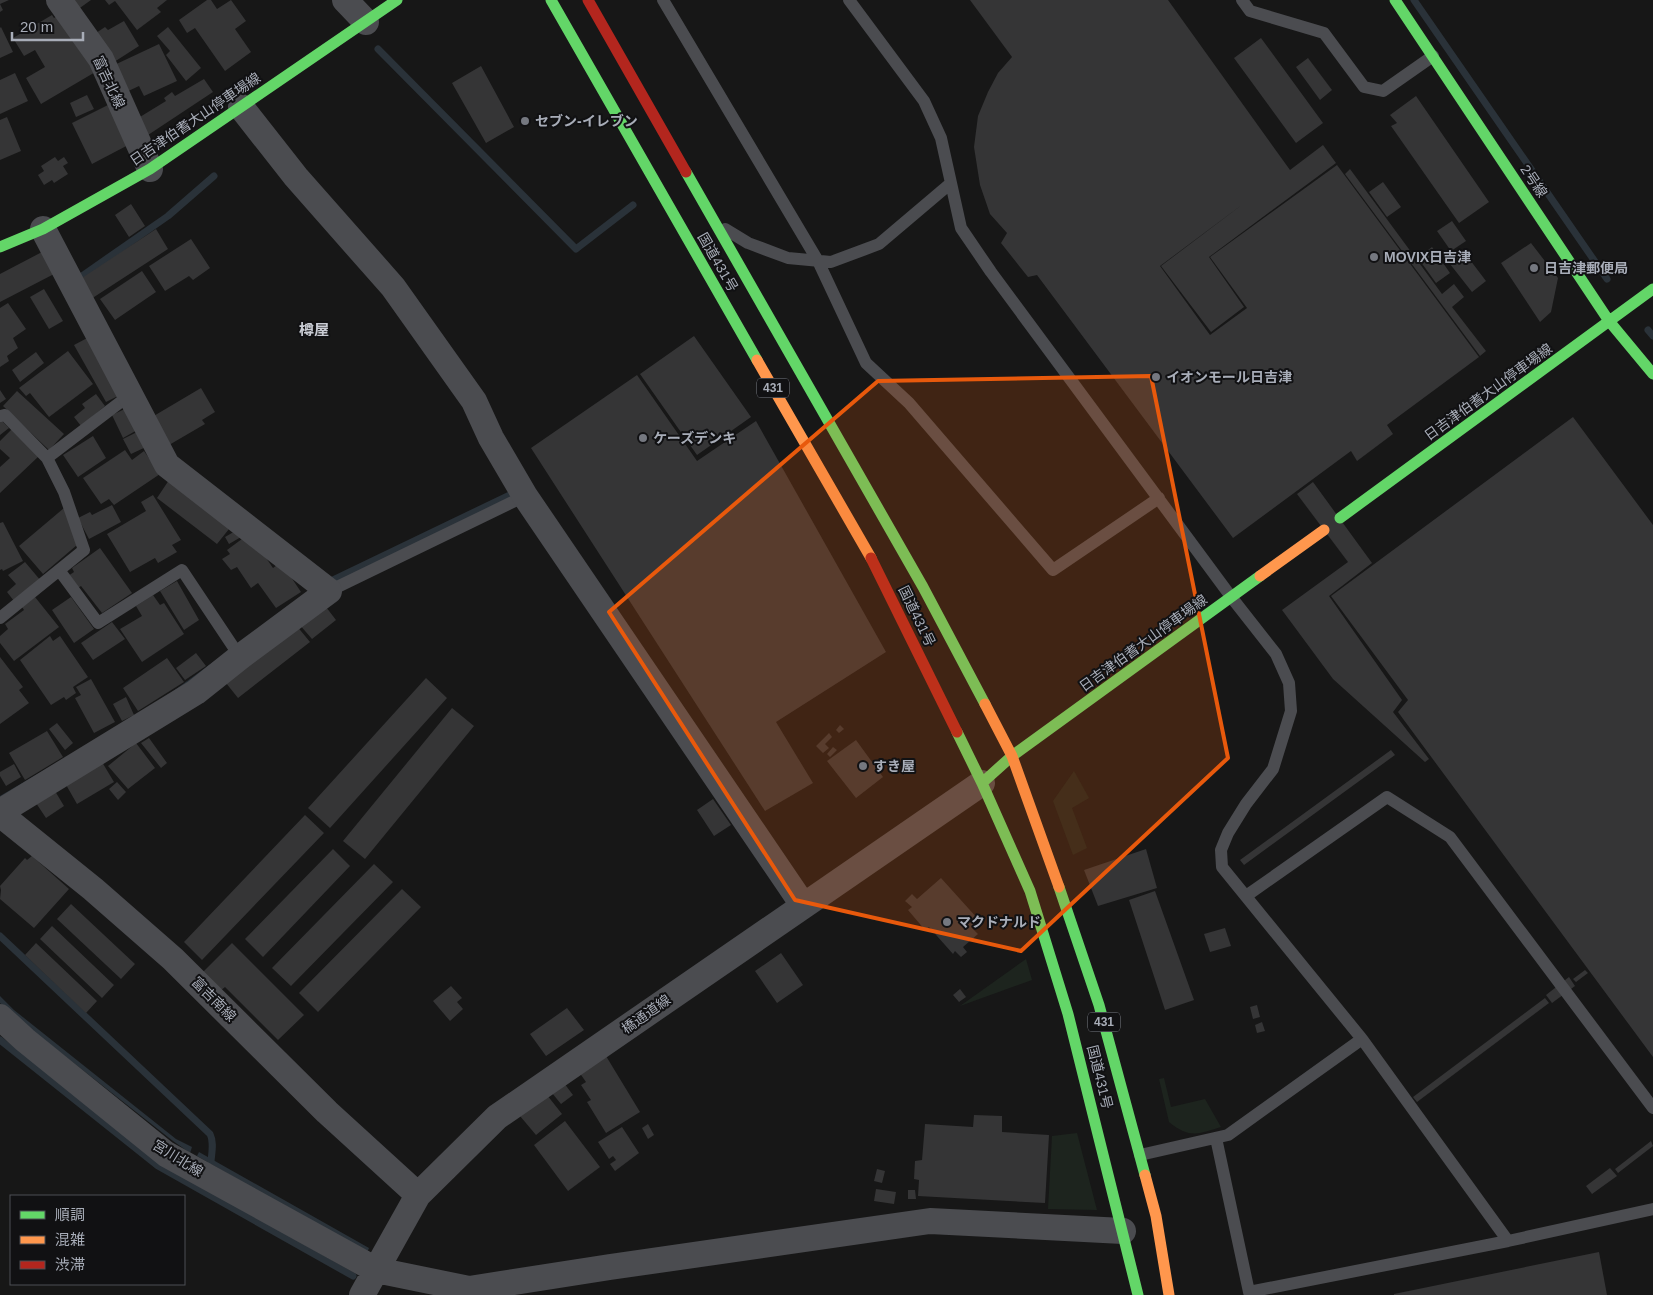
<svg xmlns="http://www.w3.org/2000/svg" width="1653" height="1295" font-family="Arial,'Noto Sans JP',sans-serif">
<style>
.green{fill:#1d241e}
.water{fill:#2a3239}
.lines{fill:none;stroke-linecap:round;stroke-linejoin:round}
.stream{stroke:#2a3239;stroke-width:7}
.building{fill:#353536}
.lane{stroke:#4b4c50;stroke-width:12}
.street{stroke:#4b4c50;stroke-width:26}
.fast{stroke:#63d668;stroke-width:11}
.slow{stroke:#ff974d;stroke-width:11}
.jam{stroke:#b3261e;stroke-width:11}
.marked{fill:#e8590c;fill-opacity:0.2;stroke:#e8590c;stroke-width:4;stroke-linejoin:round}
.poi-dot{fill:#757880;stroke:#111113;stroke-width:2}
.labels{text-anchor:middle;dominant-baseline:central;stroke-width:4;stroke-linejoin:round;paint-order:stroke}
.shield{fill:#111113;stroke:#7b7e86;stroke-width:1}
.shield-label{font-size:12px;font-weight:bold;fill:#a8adb8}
.street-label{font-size:14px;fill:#a8adb8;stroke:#111113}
.poi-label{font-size:14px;font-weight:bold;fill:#a8adb8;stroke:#111113;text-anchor:start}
.neighbourhood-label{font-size:15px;font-weight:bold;fill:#c9ccd4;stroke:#111113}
</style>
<rect width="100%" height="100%" fill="#171717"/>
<path class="green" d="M1074 771 1089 798 1072 808 1087 848 1073 855 1053 801Z
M1026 959 1032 980 960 1006Z
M1164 1078 1171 1107 1205 1099 1221 1127C1198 1134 1190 1139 1169 1122L1159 1079Z
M1077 1133 1097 1210 1048 1209 1052 1136Z"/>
<path class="water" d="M512 490 515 495 372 565 182 693 0 803V796L150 708 329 578Z
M0 996 14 1010 176 1139 192 1147 190 1153 173 1141 10 1013 0 1003Z
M199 1152 369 1248 367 1253 197 1156Z"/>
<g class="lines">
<path class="stream" d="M1414 0 1607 279
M378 49 576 249 633 205
M79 278 168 216 214 176
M1648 330 1653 336
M0 936 210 1134C214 1142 212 1151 211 1161
M0 1040 158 1166 353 1276"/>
</g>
<path class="building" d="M0 0H9L0 4 3 10 0 12Z
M69 0H91L77 10Z
M105 0H167L157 8 161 12 137 30 115 1 109 5Z
M207 0H211L217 9 231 0 246 21 235 29 251 52 225 71 195 28 187 33 179 20Z
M970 0H1168L1290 170 1323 145 1336 163 1209 257 1244 307 1211 332 1161 266 1243 204 1160 266 1210 335 1247 308 1210 257 1337 165 1479 357 1387 425 1393 434 1357 461 1351 451 1233 538 1037 275 1028 277 1001 243 1007 233 990 214 980 185 974 147 978 116 988 92 998 73 1012 57Z
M63 13 97 71 41 104 26 78 45 67 35 50 24 56 13 38 52 15 54 18Z
M124 21 139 46 111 64 93 35 105 27 108 30Z
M1 27 13 52 0 58V28Z
M168 27 201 68 186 81 166 55 170 51 157 36Z
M1261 38 1323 123 1296 143 1234 58Z
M159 44 177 81 144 96 139 86 122 94 110 67Z
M1308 58 1332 90 1320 100 1296 67Z
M481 66 514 127 486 143 452 83Z
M15 73 28 101 0 114V80Z
M204 79 213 92 145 137 135 120 166 101 164 98 172 92 175 96Z
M87 95 94 109 76 117 70 103Z
M1416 96 1489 202 1459 223 1391 126 1397 123 1390 115Z
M112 103 132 143 92 164 72 123Z
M7 117 21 151 0 160V120Z
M55 157 58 161 64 157 68 163 63 166 68 174 54 183 52 180 44 185 38 175 44 171 41 166Z
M1350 169 1442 294 1454 284 1464 297 1452 307 1486 351 1480 356 1345 174Z
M1383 182 1401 207 1387 217 1369 192Z
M131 204 145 226 129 237 115 215Z
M1452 221 1466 241 1451 251 1437 231Z
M156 229 168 249 91 299 79 280Z
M191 239 210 268 193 280 189 276 165 291 149 266Z
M1531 243 1558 278 1551 312 1540 322 1501 263Z
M1432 247 1450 273 1436 283 1418 258Z
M42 252 54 274 0 302V274Z
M1464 252 1486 281 1472 292 1450 264Z
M142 271 156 292 115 320 100 299Z
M44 289 63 321 49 329 30 297Z
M8 303 26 329 13 338 18 348 7 356 9 361 0 367V308Z
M91 336 122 394 106 402 74 345Z
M694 336 751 417 697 455 640 374Z
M68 351 93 384 49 417 30 393 26 396 19 388Z
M36 352 44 363 20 382 12 370Z
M637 375 697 461 756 421 886 652 776 722 813 783 765 811 531 448Z
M201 388 215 412 202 420 205 424 169 445 152 417Z
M0 390 6 399 0 403Z
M17 391 64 434 49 450 3 406Z
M96 394 105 406 81 426 74 417 85 408 82 404Z
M129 407 139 429 123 438 112 415Z
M1573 417 1653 525V1057L1398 712 1408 700 1331 596Z
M1 420 9 428 0 435V421Z
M12 429 39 456 0 493V467L10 458 0 449V441Z
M141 430 148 446 131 454 123 439Z
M93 436 106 458 78 477 63 455Z
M125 450 132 460 144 451 160 474 114 505 109 499 101 504 83 478Z
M171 477 233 524 217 544 157 498Z
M1313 482 1372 563 1329 596 1402 700 1393 712 1429 759 1425 762 1333 679 1282 610 1348 562 1297 494Z
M153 495 181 540 172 545 177 552 158 563 155 558 130 572 107 534 146 511 141 502Z
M112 505 121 522 89 539 78 518 90 512 92 515Z
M64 508 77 545 43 574 19 546Z
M3 522 23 561 3 571 2 569 0 570V523Z
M237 530 241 537 229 544 225 537Z
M246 536 260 549 273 568 281 562 301 592 276 608 258 583 251 588 237 567 231 570 222 559 230 554 227 550Z
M100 548 132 593 102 613 81 586 78 588 68 576 74 572 72 568Z
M25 562 41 581 14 601 7 592 16 584 8 575Z
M177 581 199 620 184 630 160 591Z
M153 595 160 605 164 603 184 634 142 662 120 629 142 616 136 606Z
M35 597 59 627 14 661 0 643V636L8 629 5 624 24 610 22 607Z
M71 597 94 629 74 643 52 610Z
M326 607 336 620 312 639 299 624Z
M112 622 125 639 93 660 81 643Z
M296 625 310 642 238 698 226 683Z
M50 636 53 641 60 636 88 677 73 687 76 693 66 700 64 697 51 705 20 660Z
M196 653 206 666 185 680 176 668Z
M0 657 23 687 19 690 29 703 0 724Z
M167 658 184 682 138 711 123 688Z
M426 678 447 698 330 828 308 808Z
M91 679 115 722 94 733 75 698 81 695 76 687Z
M126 697 134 715 122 721 113 704Z
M452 708 474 726 365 859 343 841Z
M57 723 73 743 65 750 49 729Z
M840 725 844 729 839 733 836 730Z
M47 731 63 757 25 780 9 753Z
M829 733 832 737 825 744 829 748 823 753 816 746Z
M149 738 167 763 161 768 141 743Z
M856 740 883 777 856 798 827 761Z
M136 743 155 768 128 789 108 766Z
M833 747 837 750 830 757 827 754Z
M1391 750 1395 755 1244 865 1240 860Z
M102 762 114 782 77 804 65 783Z
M14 764 21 777 6 786 0 776V772Z
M117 782 126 792 118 800 109 789Z
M55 791 64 806 46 818 36 803Z
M713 799 731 825 714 836 697 810Z
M305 815 324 833 202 960 184 942Z
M333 849 350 866 263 957 245 939Z
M1146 849 1157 888 1098 906 1084 870Z
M32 856 69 889 34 928 0 899 1 890 0 886 25 858 27 860Z
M374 864 393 882 291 986 272 968Z
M941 878 978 919 971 927 978 934 963 947 967 952 961 957 955 951 953 954 929 927 925 930 908 910 912 907 905 901 912 894 917 899Z
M402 889 421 907 318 1012 299 993Z
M1155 891 1194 1000 1165 1010 1129 900Z
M71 904 135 964 121 979 57 919Z
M52 926 114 985 102 998 40 939Z
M1225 928 1231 946 1210 952 1204 934Z
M36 943 97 1001 86 1013 25 955Z
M232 943 304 1015 278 1040 225 987 220 991 202 973Z
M781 953 803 985 777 1003 755 971Z
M1585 970 1588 973 1576 982 1573 979Z
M1569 977 1575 986 1552 1003 1546 995Z
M451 986 462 998 457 1002 463 1009 450 1021 433 1001Z
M960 989 966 997 959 1002 953 995Z
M1545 998 1549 1003 1417 1102 1413 1097Z
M1257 1005 1260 1017 1253 1019 1250 1007Z
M567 1008 584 1030 546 1056 530 1034Z
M1262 1022 1265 1031 1257 1033 1255 1025Z
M606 1056 640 1112 606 1133 587 1102 591 1100 581 1085 586 1082 579 1072Z
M564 1083 573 1095 561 1104 552 1093Z
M547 1095 562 1114 536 1135 520 1116Z
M974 1115 1002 1116V1132L1049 1135 1045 1203 918 1196 919 1180 914 1179 915 1161 922 1160 925 1124 973 1127Z
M565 1121 600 1167 568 1191 534 1145Z
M648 1124 654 1135 648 1139 642 1128Z
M622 1127 639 1153 615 1171 610 1164 616 1160 613 1156 609 1159 598 1142Z
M1651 1141 1653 1146 1618 1173 1615 1169Z
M1610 1168 1617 1176 1592 1194 1586 1186Z
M877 1169 885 1171 882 1183 874 1181Z
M876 1189 896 1192 894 1204 874 1201Z
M908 1190H915L916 1199H908Z
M1599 1252 1607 1295H1394V1294Z"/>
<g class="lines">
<path class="lane" d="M663 0 818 261 866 363 909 403 1053 570 1159 498
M849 0 924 101 941 138 961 228 991 272 1232 598 1276 654 1289 683 1291 711 1273 769 1246 804 1228 833 1221 850 1222 867 1362 1039 1508 1241
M1242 0 1250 11 1324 33 1364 87 1383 91 1433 56
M725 229 748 243 788 258 831 262 879 244 951 183
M0 416 5 415 47 458 64 492 84 550 0 618
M47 458 131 394
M59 570 98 623 182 570 240 657
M329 591 525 496
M1246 896 1387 797 1450 837 1653 1108
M1216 1138 1249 1292 1508 1241 1653 1209
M1140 1155 1228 1135 1362 1039"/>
<path class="street" d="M59 0 101 59 150 169
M345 0 366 22
M241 107 296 177 393 287 474 401 491 438 525 496 803 905
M0 812 196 692 240 657 329 591 167 465 43 229
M0 814 93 889 173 959 327 1112 418 1195
M0 1017 25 1040 166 1154 376 1270 469 1289 610 1267 930 1221 1123 1231
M362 1295 418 1195 497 1117 982 783"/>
<path class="fast" d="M551 0 757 360
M1395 0 1609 321 1653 374
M686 172 923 587 985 704
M0 247 43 229 150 169 397 0
M1340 518 1653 289
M957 732 982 783 1030 891 1068 1014 1138 1295
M982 783 1012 756 1260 576
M1059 887 1099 1005 1145 1175"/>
<path class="slow" d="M757 360 871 558
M1260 576 1324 530
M985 704 1012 756 1059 887
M1145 1175 1156 1216 1169 1295"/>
<path class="jam" d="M588 0 686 172
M871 558 957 732"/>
</g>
<path class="marked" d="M1151 376 1228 758 1021 951 795 900 609 612 878 381Z"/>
<g class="poi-dot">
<circle cx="525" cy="121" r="5"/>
<circle cx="1374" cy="257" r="5"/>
<circle cx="1534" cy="268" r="5"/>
<circle cx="1156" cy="377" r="5"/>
<circle cx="643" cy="438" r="5"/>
<circle cx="863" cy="766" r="5"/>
<circle cx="947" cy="922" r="5"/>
</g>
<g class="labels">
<g class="shield">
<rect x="757" y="378.5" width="32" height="19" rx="4"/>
<rect x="1088" y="1012.5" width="32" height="19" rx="4"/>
</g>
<g class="shield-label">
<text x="773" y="388">431</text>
<text x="1104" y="1022">431</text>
</g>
<g class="street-label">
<text transform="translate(109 82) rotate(65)">富吉北線</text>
<text transform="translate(195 119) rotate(-34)">日吉津伯耆大山停車場線</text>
<text transform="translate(1534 181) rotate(56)">2号線</text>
<text transform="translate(718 262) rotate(60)">国道431号</text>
<text transform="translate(1488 392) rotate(-36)">日吉津伯耆大山停車場線</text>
<text transform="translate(917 616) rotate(64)">国道431号</text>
<text transform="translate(1143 643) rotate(-36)">日吉津伯耆大山停車場線</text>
<text transform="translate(214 999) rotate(45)">富吉南線</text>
<text transform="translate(646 1014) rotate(-35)">橋通道線</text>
<text transform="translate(1100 1077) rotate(76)">国道431号</text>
<text transform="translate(178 1158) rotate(32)">宮川北線</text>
</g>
<g class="poi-label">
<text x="535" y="121">セブン-イレブン</text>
<text x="1384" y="257">MOVIX日吉津</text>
<text x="1544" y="268">日吉津郵便局</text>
<text x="1166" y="377">イオンモール日吉津</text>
<text x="653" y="438">ケーズデンキ</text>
<text x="873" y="766">すき屋</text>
<text x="957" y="922">マクドナルド</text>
</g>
<g class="neighbourhood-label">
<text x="314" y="329">樽屋</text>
</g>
</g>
<rect x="10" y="1195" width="175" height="90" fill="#111113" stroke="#4d4f55"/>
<rect x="20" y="1211" width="25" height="8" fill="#63d668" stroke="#4d4f55"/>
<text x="55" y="1220" font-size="15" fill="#a8adb8">順調</text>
<rect x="20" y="1236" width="25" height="8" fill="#ff974d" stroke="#4d4f55"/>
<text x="55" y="1245" font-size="15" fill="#a8adb8">混雑</text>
<rect x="20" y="1261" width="25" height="8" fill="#b3261e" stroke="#4d4f55"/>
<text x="55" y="1270" font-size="15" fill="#a8adb8">渋滞</text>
<path d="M12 32v8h71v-8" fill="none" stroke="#a8adb8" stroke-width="2.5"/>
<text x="20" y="32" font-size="15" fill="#a8adb8" stroke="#111113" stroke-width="4" paint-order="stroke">20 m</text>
</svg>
